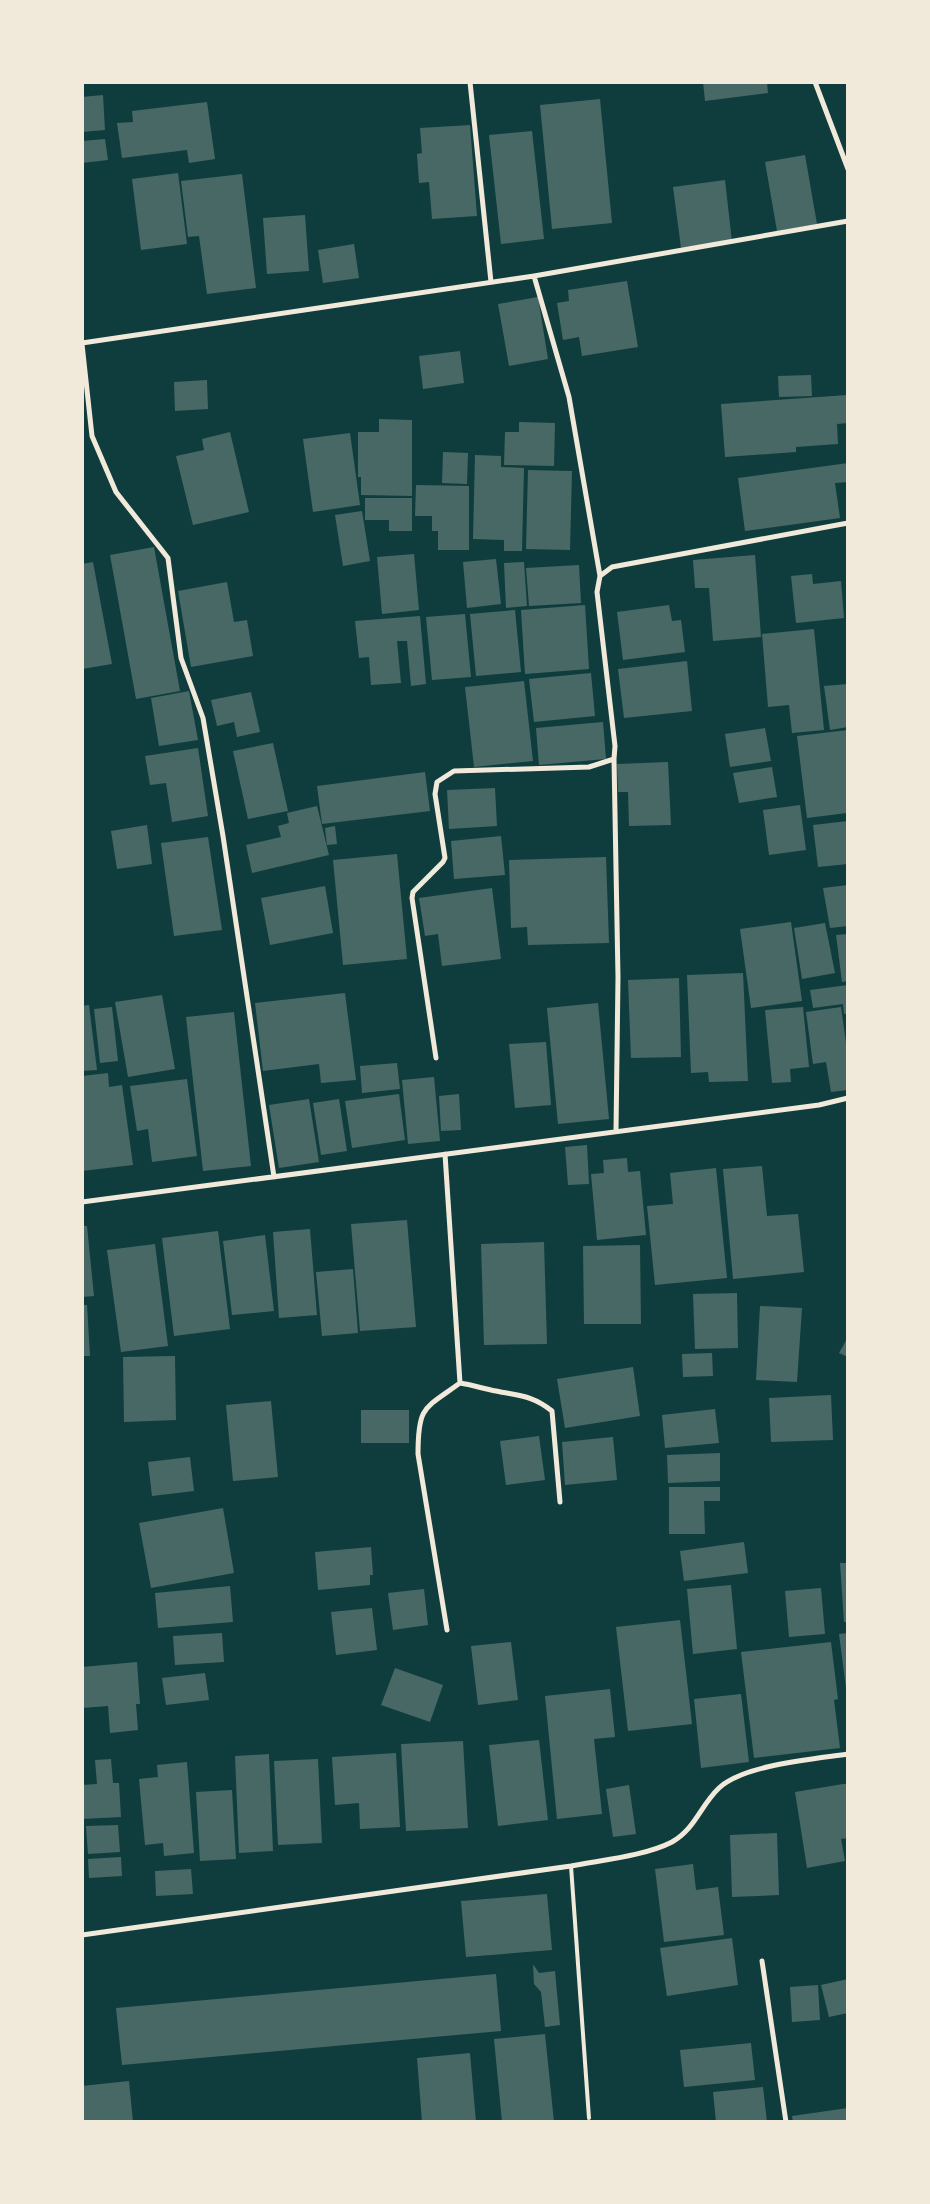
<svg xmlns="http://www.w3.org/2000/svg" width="930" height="2204" font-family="Cabin,sans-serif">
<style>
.building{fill:#486865}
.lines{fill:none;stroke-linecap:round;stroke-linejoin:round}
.service{stroke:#f1e9da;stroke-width:4}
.minor{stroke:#f1e9da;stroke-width:5}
</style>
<rect width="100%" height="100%" fill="#0f3d3e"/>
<path class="building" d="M703 82H767L768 93 705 101Z
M103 95 105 130 82 132V97Z
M600 99 612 223 552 229 540 105Z
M207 102 215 159 189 163 187 150 122 158 117 123 133 122 132 111Z
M470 125 477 216 432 219 429 182 419 183 417 154 422 153 420 128Z
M532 131 544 239 501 244 489 135Z
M105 139 108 160 82 163V141Z
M805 155 817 224 777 231 765 162Z
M178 173 187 244 141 250 132 179Z
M242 174 256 288 207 294 199 236 188 237 181 181Z
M725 180 732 242 681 248 673 187Z
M305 215 309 271 267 274 263 218Z
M354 244 359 278 323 283 318 250Z
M627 281 638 347 582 356 579 337 563 340 557 303 569 301 568 290Z
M538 297 548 359 509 366 498 304Z
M460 351 464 383 423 389 419 356Z
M811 375 812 396 779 397 778 376Z
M207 380 208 409 175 411 174 382Z
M847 395 848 423 837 424 838 444 796 447V452L725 457 721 404Z
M379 419 412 420V496L361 495V477H358V432H379Z
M519 422 555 423 554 466 504 465 505 432H519Z
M230 432 249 512 193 525 176 456 204 450 202 439Z
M350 433 360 505 313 512 303 439Z
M443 452 468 453 467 484 442 483Z
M475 455 501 456V467L524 468 522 551H504V540L473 539Z
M848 463V482L835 483 840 518 745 531 738 478Z
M528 470 572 471 570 550 526 549Z
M416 485 469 486V550H438V531H432V516H415Z
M365 498H412V531H389V520H365Z
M362 511 370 561 343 566 335 515Z
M154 547 180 691 136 699 110 555Z
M414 554 419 610 382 614 377 557Z
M755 555 761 637 713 641 709 588H695L693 560Z
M496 559 501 604 467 608 463 562Z
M93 562 112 664 82 669V564Z
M524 562 527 606 506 608 504 563Z
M579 565 581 603 529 606 526 568Z
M812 574 813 584 841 581 844 618 796 623 791 576Z
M227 582 234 622 247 620 253 656 191 667 178 591Z
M585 605 589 669 525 674 521 610Z
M669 605 672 621 681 620 685 652 623 660 617 612Z
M515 610 521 672 476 676 470 614Z
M465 614 471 677 432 680 426 617Z
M420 616 426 684 411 686 407 641H397L401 683 371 685 369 657 359 658 355 621Z
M814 629 824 730 792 733 789 705 768 707 762 634Z
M687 661 692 711 624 718 618 669Z
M591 673 595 716 534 722 529 679Z
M524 681 533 761 474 767 465 687Z
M848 684V727L830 730 824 686Z
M189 691 198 740 159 746 151 698Z
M251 692 260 732 237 737 234 722 217 726 211 700Z
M603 722 606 759 539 765 536 728Z
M765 728 771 761 730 767 725 734Z
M848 730 847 813 807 818 797 736Z
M273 743 288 811 248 819 233 751Z
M198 748 208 816 172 822 166 783 150 785 145 756Z
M668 762 671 825 629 826 628 792H618L617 764Z
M772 767 777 797 739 803 733 773Z
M425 772 430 811 322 824 317 786Z
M495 788 497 826 449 829 447 790Z
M800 805 806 850 769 855 763 810Z
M317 806 329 855 252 873 246 845 281 837 278 826 289 823 287 813Z
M848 821V864L818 867 813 825Z
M147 825 152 864 117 869 111 831Z
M335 826 337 844 327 845 325 828Z
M501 836 505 875 454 879 451 841Z
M208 837 222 930 174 936 161 843Z
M397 854 407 959 343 965 333 860Z
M606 857 609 943 528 945 527 927 511 928 509 860Z
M848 885V926L830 928 823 888Z
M325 886 333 933 270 945 261 898Z
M492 888 501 959 442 966 438 934 425 936 419 898Z
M791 922 802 1001 751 1008 740 929Z
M825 923 835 973 802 979 794 928Z
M848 934V981L842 982 836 935Z
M743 973 748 1081 709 1082 708 1072 691 1073 687 975Z
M679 978 681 1057 631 1058 628 980Z
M848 985V1013L844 1014 843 1004 813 1008 810 990Z
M345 993 356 1080 321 1083 319 1064 263 1071 255 1003Z
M162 995 175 1069 128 1077 115 1002Z
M598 1003 609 1119 558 1124 547 1008Z
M89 1005 97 1070 82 1071V1006Z
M112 1007 118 1061 100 1063 94 1009Z
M803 1007 809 1067 790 1069 791 1082 772 1083 765 1010Z
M841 1007 848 1057V1090L831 1092 826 1062 813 1064 806 1012Z
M234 1012 251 1166 203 1171 186 1017Z
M546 1042 551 1105 515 1108 509 1044Z
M397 1063 400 1089 362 1093 360 1066Z
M108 1073 109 1087 122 1085 133 1165 82 1171V1076Z
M434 1077 440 1141 408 1144 402 1080Z
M187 1079 197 1156 152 1162 148 1129 137 1131 130 1086Z
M399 1094 405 1140 352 1148 345 1101Z
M459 1094 461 1130 441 1131 439 1096Z
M309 1099 319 1162 279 1168 269 1105Z
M339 1099 347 1151 321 1155 313 1103Z
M587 1145 589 1184 568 1185 565 1147Z
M627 1158 628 1172 640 1171 646 1235 597 1240 591 1174 604 1173 603 1160Z
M762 1166 767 1216 798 1214 804 1272 733 1279 723 1169Z
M716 1168 727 1278 655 1285 647 1206 673 1204 670 1173Z
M407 1220 416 1327 360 1331 351 1224Z
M82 1226H87L94 1296 82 1297Z
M310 1229 317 1315 279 1318 273 1232Z
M218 1231 230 1329 174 1336 162 1238Z
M265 1235 274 1311 232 1315 223 1241Z
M544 1242 547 1344 484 1345 481 1244Z
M155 1244 168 1346 121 1352 107 1250Z
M640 1245 641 1324H584L583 1246Z
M353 1269 358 1333 322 1336 316 1272Z
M737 1293 738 1348 695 1349 693 1294Z
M82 1305H87L90 1356H82Z
M760 1306 802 1308 797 1382 756 1380Z
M848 1337V1357L839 1353Z
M712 1353 713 1376 683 1377 682 1354Z
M175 1356 176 1420 124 1422 123 1357Z
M633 1367 640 1416 565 1428 557 1379Z
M831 1395 833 1440 771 1442 769 1398Z
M271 1401 278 1477 233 1481 226 1405Z
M715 1409 719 1443 665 1448 662 1415Z
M361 1410H409V1443H361Z
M539 1436 545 1480 506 1485 500 1441Z
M613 1437 617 1480 565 1485 562 1442Z
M720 1453V1481L668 1483 667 1455Z
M190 1457 194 1491 152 1496 148 1462Z
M669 1487H720V1501H704L705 1534H669Z
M223 1508 234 1573 151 1588 139 1523Z
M744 1542 748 1573 684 1581 680 1551Z
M371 1547 373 1575H370V1585L318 1590 315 1552Z
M840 1563H848V1622H844Z
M731 1585 737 1649 693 1654 687 1589Z
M230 1586 233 1622 158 1628 155 1593Z
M821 1588 825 1634 789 1637 785 1591Z
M424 1589 428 1625 393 1630 388 1593Z
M372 1608 377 1650 336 1655 331 1612Z
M680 1620 692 1724 628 1731 616 1627Z
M222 1633 224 1662 175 1665 173 1636Z
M848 1633V1688H846L839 1634Z
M511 1642 518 1700 478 1705 471 1646Z
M831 1642 838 1699 834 1700 840 1748 754 1758 741 1652Z
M137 1662 140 1704H136L138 1730 110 1733 108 1706 82 1708V1667Z
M395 1668 443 1685 430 1722 381 1705Z
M205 1673 209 1700 166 1705 162 1678Z
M610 1689 615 1737 594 1739 602 1814 557 1819 545 1696Z
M741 1694 749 1762 701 1768 694 1699Z
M539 1740 548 1820 498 1826 489 1745Z
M463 1741 468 1828 406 1831 401 1744Z
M396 1753 400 1827 360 1829 359 1803 335 1805 332 1757Z
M269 1754 273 1851 239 1853 235 1756Z
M111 1759 113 1783H119L121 1817 82 1819V1785L97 1784 95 1760Z
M318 1759 322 1843 278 1845 274 1761Z
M187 1762 194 1853 164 1856 163 1843 145 1845 139 1779 158 1777 157 1765Z
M843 1784H848V1838L841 1839 845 1861 807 1868 795 1792Z
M629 1785 636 1834 613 1837 606 1789Z
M232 1790 236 1859 200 1861 196 1792Z
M118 1825 120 1852 88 1854 86 1826Z
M777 1833 779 1895 732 1897 730 1835Z
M121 1857 122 1876 89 1878 88 1859Z
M693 1864 696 1890 718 1887 724 1935 664 1942 655 1869Z
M191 1869 193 1894 156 1896 155 1871Z
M547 1894 552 1950 466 1957 461 1901Z
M732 1938 738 1985 667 1996 660 1948Z
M533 1964 539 1973 555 1971 560 2025 545 2027 541 1992 534 1984Z
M496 1974 501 2031 122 2065 116 2008Z
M848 1979V2013L829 2017 821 1985Z
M818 1985 820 2020 792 2022 790 1987Z
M545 2034 554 2122H502L494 2039Z
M751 2043 755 2080 684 2087 680 2050Z
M470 2053 476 2122H422L417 2058Z
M129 2081 133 2122H84L82 2086Z
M763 2087 767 2122H716L713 2092Z
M848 2108V2122H793L792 2116Z"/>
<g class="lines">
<path class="service" d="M571 1866 589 2118"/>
<path class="minor" d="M470 82 491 282
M815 82 848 169
M534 276 569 397 600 576
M82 343 534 276 848 221
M82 344 92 436 116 492 168 558 181 658 203 718 223 836 274 1177
M614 759 618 977 616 1131
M436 1058 412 898 413 892 443 862 445 858 435 794 437 782 454 771 589 767 614 759 615 746 597 592 600 576 612 567 848 523
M445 1154 460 1383C473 1385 484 1389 496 1391 519 1396 532 1395 552 1411L560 1502
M82 1202 819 1105 848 1098
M447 1630 418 1454C418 1406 424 1409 460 1383
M82 1935 571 1866C601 1860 645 1856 672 1842 696 1828 700 1806 719 1788 743 1765 814 1759 848 1754
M762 1961 786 2122"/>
</g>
<rect width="930" height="2204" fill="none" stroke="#f1e9da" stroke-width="168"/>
</svg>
